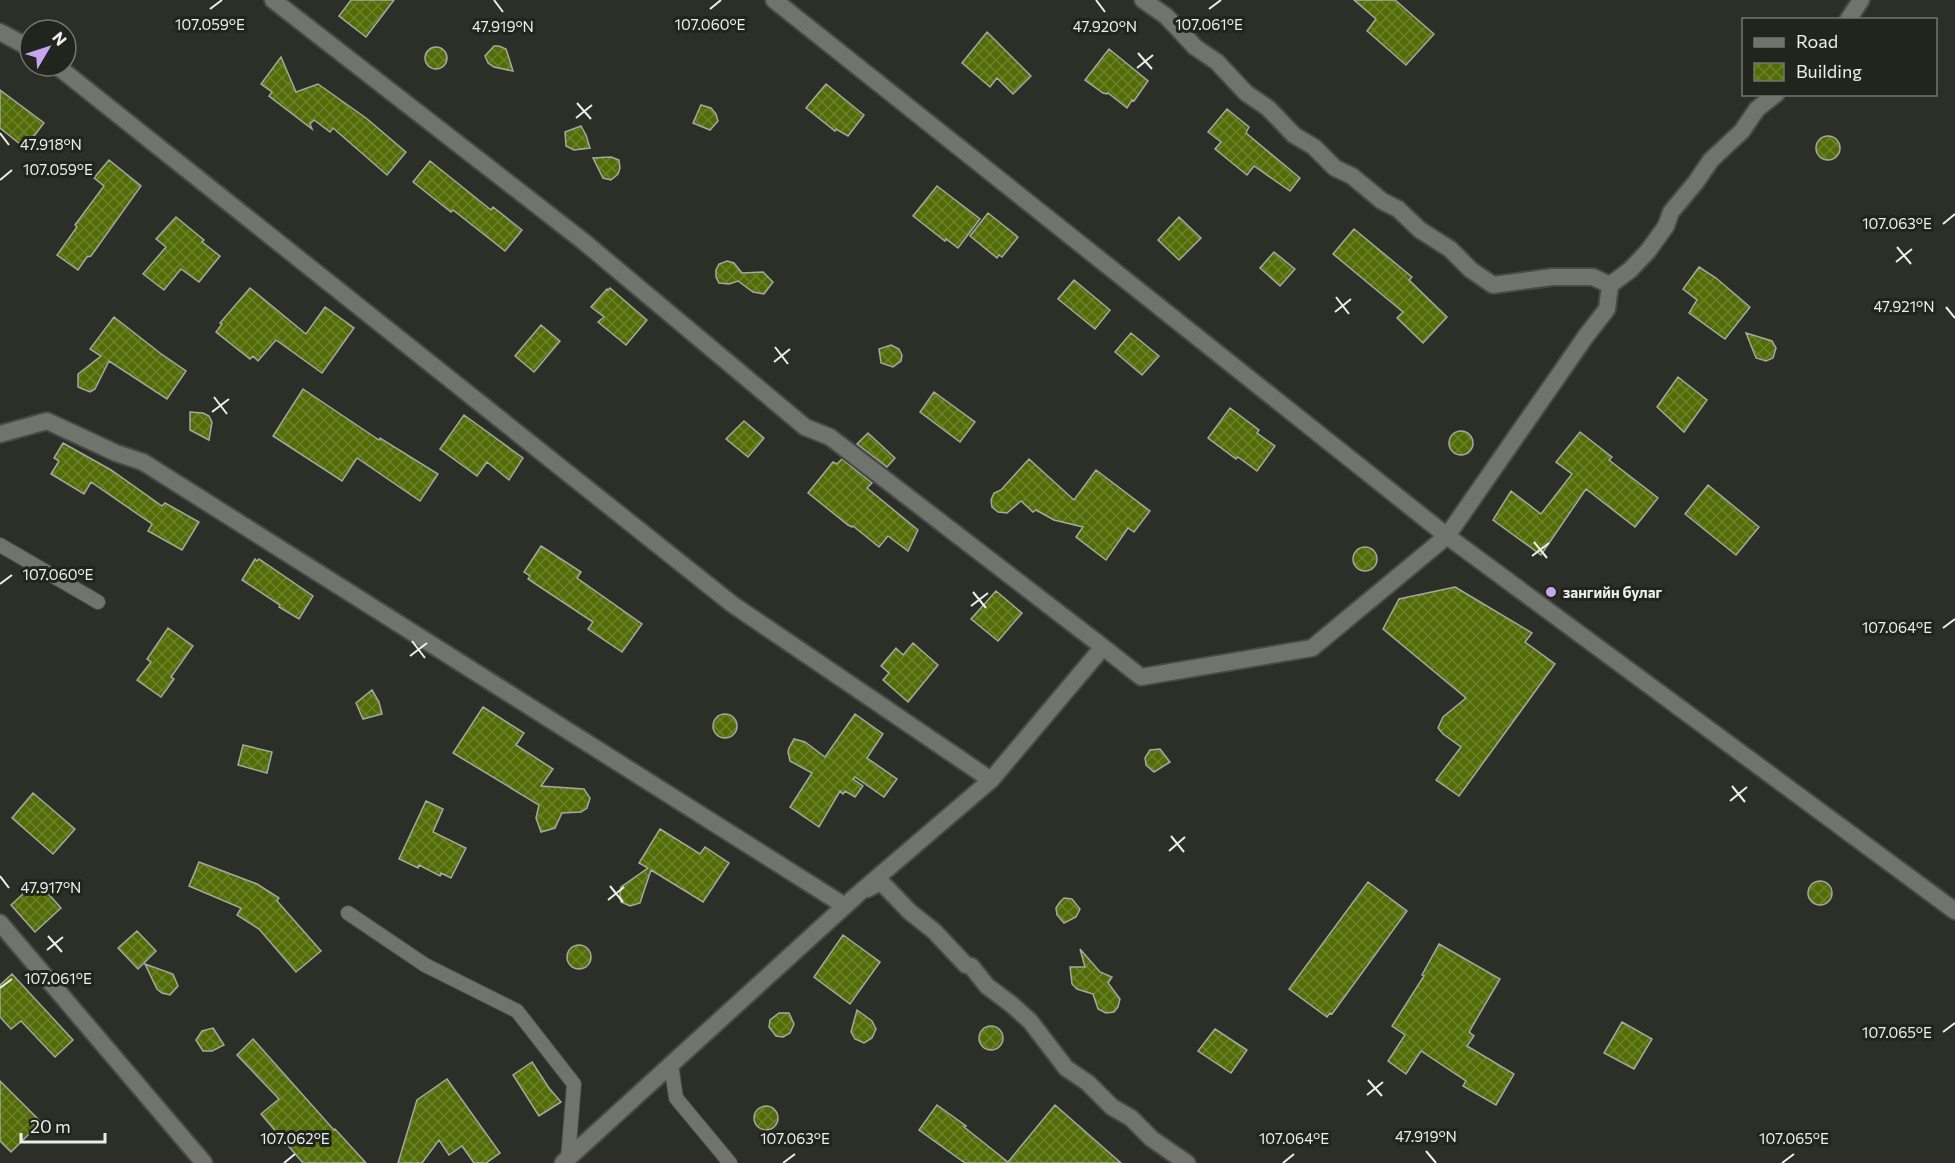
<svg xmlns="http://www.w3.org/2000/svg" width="1955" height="1163" font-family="Commissioner,sans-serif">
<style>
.building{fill:url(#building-cross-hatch);stroke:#a5a8a1;stroke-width:1.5}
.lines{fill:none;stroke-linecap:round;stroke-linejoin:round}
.service-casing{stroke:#484a45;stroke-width:16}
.minor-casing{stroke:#484a45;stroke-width:20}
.service{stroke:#71746d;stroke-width:14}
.minor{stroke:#71746d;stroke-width:16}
.ticks{fill:none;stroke:#eceeea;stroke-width:2}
.poi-dot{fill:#c7a6ef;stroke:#22241e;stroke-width:2}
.labels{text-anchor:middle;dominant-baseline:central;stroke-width:6;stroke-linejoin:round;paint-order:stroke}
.poi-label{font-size:15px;font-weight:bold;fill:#eceeea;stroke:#22241e;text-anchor:start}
.ticks-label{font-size:15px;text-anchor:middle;fill:#eceeea;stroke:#22241e;stroke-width:6;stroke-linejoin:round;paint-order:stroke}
</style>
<defs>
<pattern id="building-cross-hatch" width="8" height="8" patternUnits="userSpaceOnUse" patternTransform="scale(1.5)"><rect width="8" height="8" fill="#526d07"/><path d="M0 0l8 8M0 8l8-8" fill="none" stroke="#6b822b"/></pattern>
</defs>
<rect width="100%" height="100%" fill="#2c2e28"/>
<path class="building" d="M351 0H394L366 37 339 16Z
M1354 0H1395L1434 34 1406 65 1367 31 1376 19Z
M987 32 1031 76 1013 94 997 78 990 87 962 63Z
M494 46H499L506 49 513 71 494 67 488 63 485 56Z
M425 58a11 11 0 1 1 22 0a11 11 0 1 1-22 0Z
M1109 49 1148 81 1134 101 1132 100 1127 108 1108 93 1107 94 1103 93 1085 80Z
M281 57 296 92 318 84 366 118 406 152 387 175 333 128 330 132 314 120 310 124 312 129 269 96 272 92 261 84Z
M826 84 864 115 848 136 836 129 835 131 806 108Z
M0 90 44 123 25 148 0 128Z
M701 105 711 108 716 114 718 121 710 130 693 123Z
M1227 109 1249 127 1246 133 1300 178 1290 191 1254 166 1247 175 1215 149 1221 142 1208 132Z
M581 126 586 135 590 148 574 150 566 146 565 132Z
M1816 148a12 12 0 1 1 24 0a12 12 0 1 1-24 0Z
M611 157 619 160 620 168 618 174 611 180 603 178 593 158Z
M109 160 141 186 91 256 87 257 78 270 57 255 77 227 75 225 104 186 94 178Z
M430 161 491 210 493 207 522 230 505 251 453 210 451 212 413 182Z
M937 186 980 219 958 248 946 239 945 241 913 216Z
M988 213 1018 237 1002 257 999 255 997 258 970 236Z
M176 217 204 240 202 242 220 256 199 282 181 269 164 290 143 274 166 247 156 239Z
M1179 217 1201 238 1179 260 1158 240Z
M1354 229 1412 277 1409 280 1447 317 1423 343 1397 318 1403 312 1333 254Z
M1274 252 1295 269 1280 286 1260 268Z
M727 261 734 263 742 273 763 272 773 282 764 294 753 292 738 281 729 284 719 283 716 277V270L719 264Z
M1699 267 1716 278 1750 307 1725 339 1689 313 1697 300 1683 289Z
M1074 280 1110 310 1095 329 1058 299Z
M250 288 306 334 325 307 354 328 322 373 276 340 258 361 253 356 250 359 216 332 222 324 220 323Z
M610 288 647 320 626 345 598 322 604 317 591 307 607 289 608 290Z
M114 317 160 353 186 371 167 399 109 361 95 389 90 392 78 387V374L101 356 90 349Z
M541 325 560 341 534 372 515 356Z
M1131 333 1159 356 1142 375 1115 352Z
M1746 333 1772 341 1776 348 1773 358 1766 361 1756 358Z
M891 345 899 349 902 355 901 361 893 367 881 363 879 349Z
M1678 377 1707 400 1684 432 1657 407Z
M303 389 379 440 380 438 438 474 420 501 357 458 342 481 273 436Z
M934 392 975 422 960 442 920 412Z
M1230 408 1259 430 1257 433 1275 446 1257 471 1238 457 1236 459 1208 438Z
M190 412 203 413 209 416 212 422 209 440 190 430Z
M464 415 523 458 509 480 487 462 477 476 440 449Z
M744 421 764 438 748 457 726 439Z
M1449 443a12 12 0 1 1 24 0a12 12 0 1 1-24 0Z
M1580 432 1612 457 1609 460 1658 498 1635 527 1586 489 1541 555 1493 520 1511 491 1541 514 1572 474 1556 462Z
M868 433 895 458 887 467 857 444Z
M63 443 111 470 162 506 165 503 199 522 182 550 148 531 152 524 91 482 84 494 51 474 59 461 54 458Z
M842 459 872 483 867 488 918 530 908 551 888 536 879 547 853 526 852 527 848 525 808 493 833 462 837 464Z
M1029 459 1074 500 1096 470 1150 511 1134 532 1128 528 1106 560 1076 537 1083 527 1054 520 1036 510 1033 512 1021 501 1007 513 998 512 992 507 991 500 994 493 1001 490Z
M1708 485 1759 527 1736 555 1685 514Z
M541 546 581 572 577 578 642 624 622 652 588 629 593 622 528 579 530 576 524 572Z
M1353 559a12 12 0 1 1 24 0a12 12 0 1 1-24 0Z
M255 559 257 561 259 559 313 596 299 619 279 607 280 605 242 580Z
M1455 587 1532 633 1525 642 1555 664 1459 796 1436 780 1461 747 1443 734 1438 728 1443 717 1466 698 1383 629 1399 599Z
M996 591 1022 613 998 641 971 619Z
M168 628 193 646 171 677 174 679 161 697 137 680 151 662 147 659Z
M913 643 938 665 908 702 883 680 889 673 881 666 896 648 903 655Z
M372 690 379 702 382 714 363 719 356 703Z
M483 707 524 733 516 745 553 769 541 786 584 789 590 798 587 808 581 812 562 813 555 828 541 832 536 818 539 805 453 753Z
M713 726a12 12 0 1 1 24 0a12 12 0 1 1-24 0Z
M855 714 883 734 867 758 897 779 884 797 855 777 853 779 863 786 855 797 845 791 843 794 840 791 819 827 790 807 812 773 790 761 788 752 789 748 794 739 805 742 825 757Z
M243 745 272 752 267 773 238 765Z
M1160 749 1170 762 1154 772 1146 765 1145 758 1150 750Z
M33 793 75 829 53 854 12 818Z
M426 801 443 809 433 832 466 848 451 878 441 873 440 876 419 865 418 868 399 859Z
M660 829 700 854 705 847 729 863 703 902 651 870 640 903 630 906 621 902 620 893 621 887 648 868 639 863Z
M199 862 257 884 279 898 277 901 321 951 296 972 259 929 237 915 241 908 189 886Z
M37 881 61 908 35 932 11 905Z
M1808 893a12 12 0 1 1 24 0a12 12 0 1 1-24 0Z
M1368 882 1407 911 1332 1014 1330 1013 1327 1017 1289 989Z
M1064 898 1072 899 1080 909 1076 917 1064 923 1057 915 1056 908 1060 902Z
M137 931 156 951 138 969 118 948Z
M843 935 880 962 850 1004 814 977Z
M1439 944 1500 979 1469 1032 1474 1036 1467 1046 1514 1074 1496 1105 1463 1086 1466 1081 1421 1051 1406 1074 1388 1061 1405 1035 1392 1026 1424 976 1422 975Z
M567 957a12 12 0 1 1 24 0a12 12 0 1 1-24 0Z
M1080 949 1100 972 1112 977 1108 983 1120 999 1118 1007 1114 1012 1106 1013 1098 1009 1093 994 1077 989 1072 984 1070 967H1085Z
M145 964 173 974 178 986 170 995 162 993 157 989Z
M12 974 73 1040 55 1057 21 1021 11 1029 0 1017V985Z
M857 1010 872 1021 876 1029 872 1038 864 1043 855 1039 851 1032Z
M779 1013H789L794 1024 790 1033 783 1037 776 1036 769 1027 770 1020Z
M1622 1022 1652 1039 1634 1069 1604 1053Z
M979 1038a12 12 0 1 1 24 0a12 12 0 1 1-24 0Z
M213 1028 224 1045 212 1051H203L196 1040 202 1031Z
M1215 1029 1247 1050 1231 1073 1198 1051Z
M253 1039 334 1130 335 1129 366 1163H303L261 1114 279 1099 237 1055Z
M532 1062 549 1088 561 1102 539 1116 513 1075Z
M447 1079 500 1153 486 1163H474L462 1146 449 1155 439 1140 422 1163H398L417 1100Z
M0 1081 41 1122 11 1152 0 1141Z
M937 1105 966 1126 964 1127 1008 1162 1055 1105 1121 1163H965L919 1130Z
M754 1118a12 12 0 1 1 24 0a12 12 0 1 1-24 0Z"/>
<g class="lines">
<defs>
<path id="service" d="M0 545 98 602
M348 913 425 965 517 1011 574 1084 568 1158
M671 1064 676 1098 730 1163"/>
<path id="minor" d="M273 0 583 241 805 427 830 437 1103 647
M774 0 1447 536 1586 336 1607 309 1610 285 1630 270 1648 251 1666 226 1671 212 1696 182 1711 160 1742 131 1757 109 1776 94
M1143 0 1166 16 1195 47 1217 62 1246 93 1268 108 1294 135 1314 147 1335 168 1352 176 1382 201 1398 209 1420 230 1450 249 1471 270 1493 285 1552 277H1593L1610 285
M1848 20 1861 0
M0 32 30 48
M57 66 732 604 991 780
M0 434 47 421 116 453 143 462 845 906
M867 889 881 882 910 912 934 931 966 965 971 966 987 986 1011 1004 1030 1021 1066 1068 1088 1083 1112 1107 1131 1118 1152 1139 1187 1163
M0 923 204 1163
M563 1163 858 894 991 780 1103 647 1141 677 1312 648 1447 536 1955 911"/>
</defs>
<use href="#service" class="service-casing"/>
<use href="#minor" class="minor-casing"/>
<use href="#service" class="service"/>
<use href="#minor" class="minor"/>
</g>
<path class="ticks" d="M494 0 503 12M1096 0 1105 12M210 9 222 0M710 9 721 0M1209 9 1221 0M1138 53 1152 69M1137 68 1153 55M577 103 591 119M576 118 592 105M0 133 9 145M0 180 12 170M1943 224 1955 214M1897 247 1911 264M1896 262 1912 249M1336 297 1349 314M1946 307 1955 318M1335 312 1351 299M775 347 788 364M774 362 790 349M214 397 227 414M212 412 229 399M1534 542 1547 558M1532 556 1549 543M0 584 12 575M973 592 986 608M971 606 988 593M1943 628 1955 619M412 641 425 658M410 656 427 643M1732 786 1745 802M1730 801 1747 787M1171 836 1184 852M1169 851 1185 837M0 876 9 888M610 886 623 902M608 900 624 887M48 936 62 952M47 950 63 937M0 988 12 979M1943 1032 1955 1023M1368 1080 1382 1096M1367 1095 1383 1082M1426 1151 1436 1163M284 1163 295 1154M783 1163 795 1154M1283 1163 1294 1154M1782 1163 1794 1154"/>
<circle class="poi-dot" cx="1551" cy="592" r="6"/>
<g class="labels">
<g class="poi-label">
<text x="1563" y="592">зангийн булаг</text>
</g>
</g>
<g class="ticks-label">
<text x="210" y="30">107.059°E</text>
<text x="710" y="30">107.060°E</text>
<text x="1209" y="30">107.061°E</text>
<text x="503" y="32">47.919°N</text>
<text x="1105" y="32">47.920°N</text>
<text x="51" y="150">47.918°N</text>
<text x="58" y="175">107.059°E</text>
<text x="1897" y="229">107.063°E</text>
<text x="1904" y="312">47.921°N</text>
<text x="58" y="580">107.060°E</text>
<text x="1897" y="633">107.064°E</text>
<text x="51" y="893">47.917°N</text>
<text x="58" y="984">107.061°E</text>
<text x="1897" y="1038">107.065°E</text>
<text x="1426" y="1142">47.919°N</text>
<text x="295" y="1144">107.062°E</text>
<text x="795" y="1144">107.063°E</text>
<text x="1294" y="1144">107.064°E</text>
<text x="1794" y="1144">107.065°E</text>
</g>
<rect x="1742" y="18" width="195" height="78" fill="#22241e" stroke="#737570" stroke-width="1.5"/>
<rect x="1754" y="38" width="30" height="9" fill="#71746d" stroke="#737570" stroke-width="1.5"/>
<text x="1796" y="48" font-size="18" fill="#eceeea">Road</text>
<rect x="1754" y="63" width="30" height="18" fill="url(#building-cross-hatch)" stroke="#737570" stroke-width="1.5"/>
<text x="1796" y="78" font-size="18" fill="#eceeea">Building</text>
<g transform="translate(48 48) rotate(51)"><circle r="28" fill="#22241e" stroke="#737570" stroke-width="1.5"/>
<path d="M0-4.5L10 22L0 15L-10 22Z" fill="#c7a6ef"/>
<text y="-9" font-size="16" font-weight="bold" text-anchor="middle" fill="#eceeea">N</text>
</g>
<path d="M21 1133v9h84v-9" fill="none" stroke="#eceeea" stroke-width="3"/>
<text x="30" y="1133" font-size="18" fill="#eceeea" stroke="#22241e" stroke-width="4.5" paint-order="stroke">20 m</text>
</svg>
